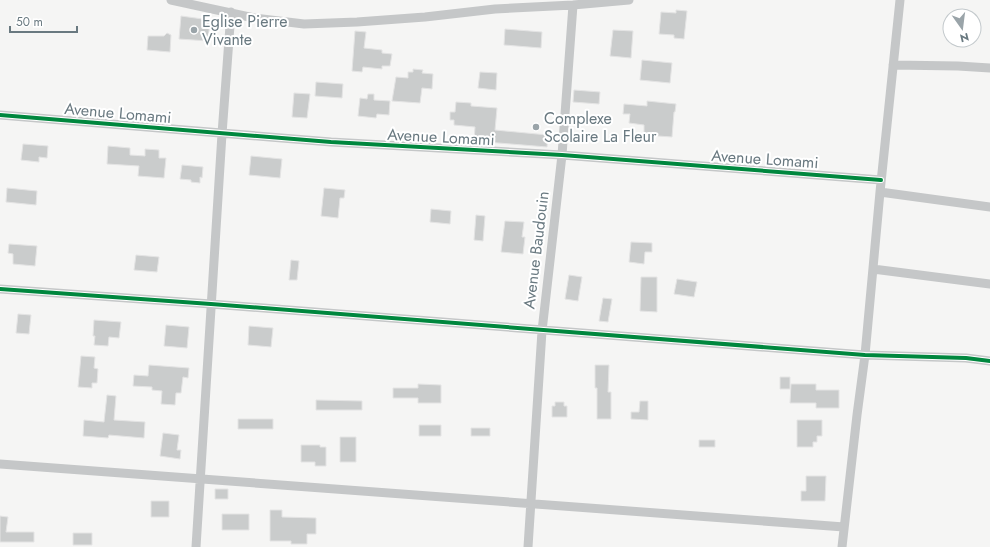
<svg xmlns="http://www.w3.org/2000/svg" width="990" height="547" font-family="Jost,sans-serif">
<style>
.building{fill:#cacccc;stroke:#e4e4e4}
.lines{fill:none;stroke-linecap:round;stroke-linejoin:round}
.minor{stroke:#c5c7c8;stroke-width:9}
.cycleway-casing{stroke:#fff;stroke-width:6}
.cycleway{stroke:#00873e;stroke-width:4}
.poi-dot{fill:#9aa4a9;stroke:#fff;stroke-width:1.5}
.labels{text-anchor:middle;dominant-baseline:central;stroke-width:4;stroke-linejoin:round;paint-order:stroke}
.poi-label{font-size:16px;fill:#697980;stroke:#fff;text-anchor:start}
.street-label{font-size:16px;fill:#697980;stroke:#fff}
</style>
<rect width="100%" height="100%" fill="#f5f5f4"/>
<path class="building" d="M676 10 687 11 684 39 674 38V35L659 34 661 12 676 13Z
M181 16 210 20 208 41 179 39Z
M505 29 542 32 541 48 504 45Z
M613 30 633 31 631 58 610 56Z
M355 31 366 32 364 48 382 50V53L392 54 390 66H382V69L363 67 362 72 352 71Z
M167 33 171 35 170 52 147 50 148 36H164Z
M642 60 672 63 670 83 640 80Z
M413 69 423 70 422 73 433 74 432 89 422 88 420 103 392 101 396 77 408 78V72H413Z
M480 72 497 73 496 90 478 88Z
M316 82 343 84 342 98 315 96Z
M574 90 600 92 599 104 573 102Z
M294 93 310 94 307 118 292 117Z
M368 94H374V100L390 101 389 115 377 114 376 118 358 116 360 98 367 99Z
M647 101 676 104 675 112H674L672 137 644 135V125L629 123 630 114H623L624 104 647 106Z
M456 102 471 103V106L497 108 495 130 548 135 547 147 474 141 475 127 454 125V120H450V112H455Z
M23 144 48 146 47 158 39 157V162L21 160Z
M108 146 130 148V155L145 156V149L159 150V158H166L164 178 138 176 139 166 107 164Z
M251 156 282 159 280 178 249 175Z
M182 165 203 167 202 178 200 177V183L191 182V180L180 179Z
M7 188 37 191 36 205 6 202Z
M324 188 345 190 344 198H340L338 218 321 216Z
M431 209 451 211 450 224 430 222Z
M476 215 485 216 483 241 474 240Z
M505 221 524 222 522 237H525L523 254 501 252Z
M631 242 652 243V252H645L644 264 629 262Z
M9 244 37 246 35 266 13 264V254L8 253Z
M136 255 159 257 157 272 134 270Z
M291 260 299 261 297 280H289Z
M569 275 582 277 578 301 565 299Z
M641 277H657V312L640 311Z
M677 279 697 282 694 297 674 294Z
M603 298 612 299 608 322 599 321Z
M18 314 31 315 29 334 16 333Z
M94 320 121 322 119 338 109 337 108 346 94 345 95 336H93Z
M166 325 189 327 187 348 164 346Z
M249 326 273 328 271 347 248 345Z
M81 356 95 357 94 368 98 369 97 383H92V388L78 387Z
M149 365 189 368 188 378 183 377 181 393H176L175 405 161 404 162 391 152 390V387L133 386 134 375 148 376Z
M595 365H609L608 392H611V419H597V388H595Z
M780 377H790V389H780Z
M418 384 441 385V403H418V398H393V388H418Z
M791 384H816V390H839V408H816V403H790Z
M107 395 116 396 114 420 145 422 144 438 109 435 108 438 83 436 84 420 104 422Z
M316 400 362 401V410H316Z
M640 401H648V420L631 419V412H639Z
M555 402H564V406H567V417H552V406H555Z
M238 419H273V429H238Z
M797 420H822V436H817V442H813V447H797Z
M419 425H441V436H419Z
M471 428H490V436H471Z
M163 433 179 435 177 450H181L180 459 160 456Z
M340 437H356V462H340Z
M699 440H715V447H699Z
M301 445H320V447H326V466H315V462H301Z
M806 476H826L825 501H801V491H806Z
M215 489H228V499H215Z
M151 501H169V517H151Z
M270 510H282V517L316 518V534H307V544H291V541H270Z
M222 514H249V530H222Z
M0 516 8 517 6 532H34V542H0Z
M73 533H92V545H73Z"/>
<g class="lines">
<path class="minor" d="M171 0 254 18 304 24 357 22 425 17 495 9 573 5 629 0
M893 65 958 66 990 68
M0 115 331 142 562 155 881 180
M880 192 990 207
M873 269 990 284
M0 289 211 304 865 355 966 358 990 361
M0 464 844 527
M196 547 222 134 231 12
M528 547 542 331 562 155 573 5
M842 547 857 415 865 355 880 192 900 0"/>
<defs>
<path id="cycleway" d="M0 115 331 142 562 155 881 180
M0 289 211 304 865 355 966 358 990 361"/>
</defs>
<use href="#cycleway" class="cycleway-casing"/>
<use href="#cycleway" class="cycleway"/>
</g>
<g class="poi-dot">
<circle cx="194" cy="30" r="4"/>
<circle cx="536" cy="127" r="4"/>
</g>
<g class="labels">
<g class="poi-label">
<text x="202" y="21">Eglise Pierre<tspan x="202" dy="18">Vivante</tspan></text>
<text x="544" y="118">Complexe<tspan x="544" dy="18">Scolaire La Fleur</tspan></text>
</g>
<g class="street-label">
<text transform="translate(118 113) rotate(5)">Avenue Lomami</text>
<text transform="translate(441 137) rotate(3)">Avenue Lomami</text>
<text transform="translate(765 159) rotate(4)">Avenue Lomami</text>
<text transform="translate(536 250) rotate(-83)">Avenue Baudouin</text>
</g>
</g>
<g transform="translate(962 28) rotate(166)"><circle r="19" fill="#ffffff" stroke="#c3c9cc"/>
<path d="M0-3L7 15L0 10L-7 15Z" fill="#9aa4a9"/>
<text y="-6" font-size="11" font-weight="bold" text-anchor="middle" fill="#697980">N</text>
</g>
<path d="M10 26v6h67v-6" fill="none" stroke="#697980" stroke-width="2"/>
<text x="16" y="26" font-size="12" fill="#697980" stroke="#ffffff" stroke-width="3" paint-order="stroke">50 m</text>
</svg>
